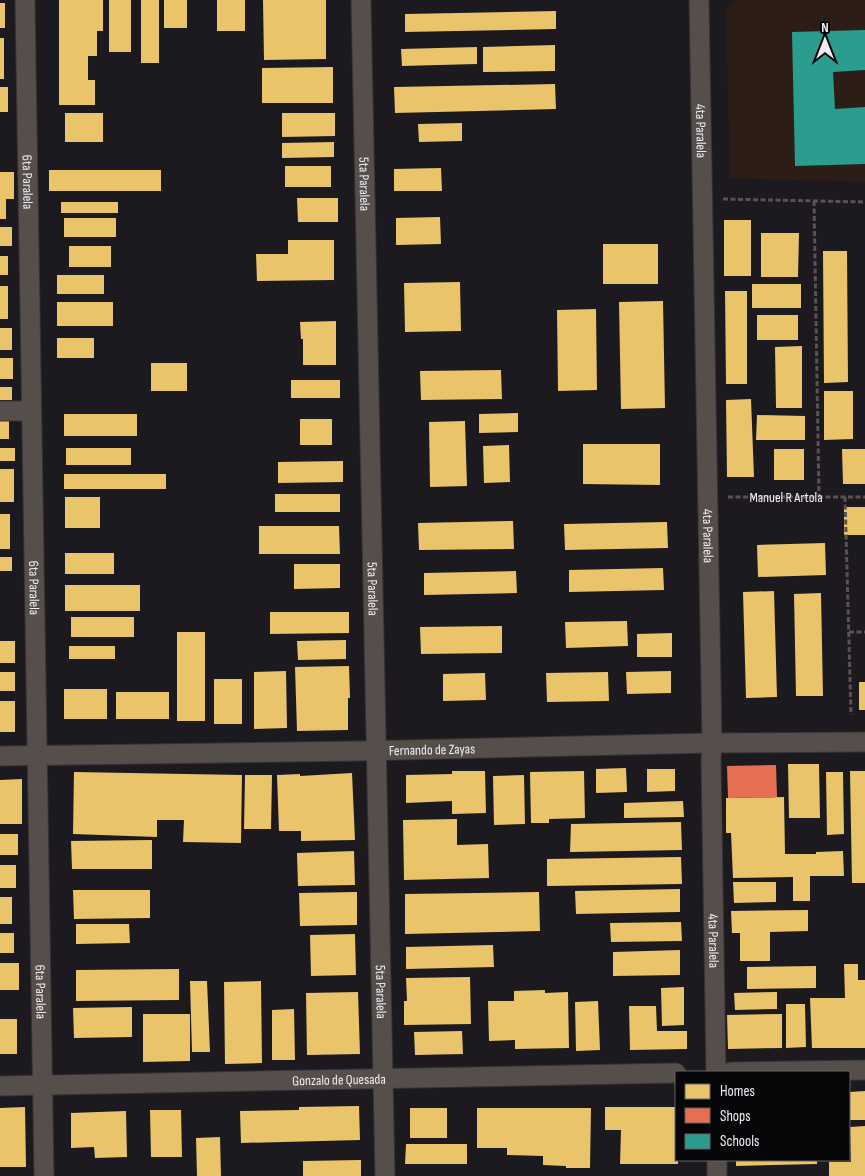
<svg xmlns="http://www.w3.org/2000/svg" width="865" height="1176" font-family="'Sofia Sans Condensed',sans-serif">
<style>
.education{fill:#2d1d17}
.homes{fill:#e9c46a}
.shops{fill:#e76f51}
.schools{fill:#2a9d8f}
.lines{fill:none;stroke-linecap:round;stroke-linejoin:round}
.street-casing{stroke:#363437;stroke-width:21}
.path{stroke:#585352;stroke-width:3;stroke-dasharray:5 2.5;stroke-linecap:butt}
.street{stroke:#564e4a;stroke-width:19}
.labels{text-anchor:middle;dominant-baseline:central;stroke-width:5;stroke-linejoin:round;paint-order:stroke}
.street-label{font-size:14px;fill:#f0ecf1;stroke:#070608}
</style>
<rect width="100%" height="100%" fill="#1d1a1f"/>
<path class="education" d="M736 0H865V183L863 182 730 178 726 10Z"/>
<path class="homes" d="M59 0H103V31H97V56H88V80H95V105H59Z
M109 0H131V52H109Z
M141 0H159V63H141Z
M164 0H187V28H164Z
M217 0H245V31H217Z
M263 0H326V59L264 60Z
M0 3H5V28H0Z
M556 11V29L405 32V14Z
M0 38H4V79H0Z
M555 45V71L483 72V47Z
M477 47V64L402 66 401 49Z
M333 67V103H262V68Z
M555 84 556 109 395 113 394 87Z
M0 87H8V112H0Z
M65 113H103V142H65Z
M282 113H335V136L282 137Z
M462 123V141L419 142 418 124Z
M334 142V157L282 158V143Z
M285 166H331V187H285Z
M441 168 442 191H394V169Z
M49 170H161V191H49Z
M0 172H14V199H6V219H0Z
M297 198H338V222H298Z
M61 202H118V213H61Z
M440 217 441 244 396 245V218Z
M64 218H116V237H64Z
M724 220H751V276H724Z
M0 227H12V246H0Z
M761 233H799L798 277H761Z
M288 240H334V280L257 281 256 254H288Z
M603 244H658V284H603Z
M69 246H111V267H69Z
M823 251H847L848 382 824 383Z
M0 256H8V275H0Z
M57 275H104V294H57Z
M460 282 461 331 405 332 404 283Z
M752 284H801V308H752Z
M0 286H8V319H0Z
M725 291H747V384H726Z
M663 301 665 408 621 409 619 302Z
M57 302H113V326H57Z
M596 309 597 390 558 391 557 310Z
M757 315H798V340H757Z
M336 321V365H303V339H301L300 322Z
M0 328H12V350H0Z
M57 338H94V358H57Z
M802 346V408H776L775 347Z
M0 358H13V379H0Z
M151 363H187V391H151Z
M501 370 502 399 421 400 420 371Z
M291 380H340V398H291Z
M0 387H12V400H0Z
M824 391H853V439L824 440Z
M751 399 754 477H727L726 400Z
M518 413V432L479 433V414Z
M64 414H137V436H64Z
M757 415 805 416V440H756Z
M300 419H332V445H300Z
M0 420H9V439H0Z
M465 421 467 486 430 487 429 422Z
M583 444H660V485L583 484Z
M509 445 510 482 484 483 483 446Z
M0 448H15V461H0Z
M66 448H131V465H66Z
M774 449H804V480H774Z
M842 449H865V484H843Z
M343 461V482L278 483V462Z
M0 469H14V502H0Z
M64 474H166V489H64Z
M275 494H340V512H275Z
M65 497H100V528H65Z
M844 507H865V535H844Z
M0 514H10V549H0Z
M513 521 514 549 419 550 418 523Z
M667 522 668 548 565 550 564 524Z
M259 526H339L340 554H259Z
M825 543 826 575 758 577 757 545Z
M65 553H114V574H65Z
M0 557H12V571H0Z
M294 564H340V588L294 589Z
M663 568 664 590 569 592V570Z
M516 571 517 593 424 595V573Z
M65 585H140V611H65Z
M774 591 777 697 746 698 743 592Z
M821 593 823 696H796L794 594Z
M270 612H349V633L270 634Z
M71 617H134V637H71Z
M627 621 628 646 566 648 565 622Z
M502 626V653L421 654 420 627Z
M177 632H205V721H177Z
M672 633V657H637V634Z
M346 640V659L298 660 297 641Z
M0 641H15V663H0Z
M69 646H115V659H69Z
M349 666 350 698H348V730L297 731 295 667Z
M286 671 287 728 254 729V672Z
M671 671V693L627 694 626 672Z
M0 672H15V691H0Z
M608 672 609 701 547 702 546 673Z
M485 673 486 700 443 701V674Z
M214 679H242V724H214Z
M859 682H865V710H859Z
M64 689H107V719H64Z
M116 692H169V719H116Z
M0 701H15V732H0Z
M788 764H819L820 818H789Z
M626 768 627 792 596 793V769Z
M647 769H675V791L647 792Z
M452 771H485L486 813 452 814V801L406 803V775L452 774Z
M584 771 585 818 549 819V823H531L530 772Z
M850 771H865V883H852Z
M74 772 242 775 241 843 183 842 184 820H157V837L73 834Z
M826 772H843L844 834 827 835Z
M352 773 355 840 301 841V831H279L277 775 300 774V776Z
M245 775H272L271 829H244Z
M524 775 525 824 494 825 493 776Z
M22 779V824H0V780Z
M784 797 785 854H816V852L843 851 844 876H810V901H793V877L733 878 731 833H726V798Z
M683 801 684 817 624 818V803Z
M457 819V845L488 844 489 878 404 880 403 820Z
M681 822 682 850 570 852 571 824Z
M0 834H18V855H0Z
M152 840V869H72L71 841Z
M354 851 355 885 298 886 297 853Z
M681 857 682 884 547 886V859Z
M0 865H16V888H0Z
M733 882H776V902L734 903Z
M680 889V912L576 914 575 891Z
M73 890H150V918L74 919Z
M357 892V925L300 926 299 893Z
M539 892 540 931 405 934V894Z
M0 897H12V924H0Z
M808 910V931L770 932V961H740V933H732L731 911Z
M681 922 682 941 611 942 610 923Z
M76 924H129L130 943 76 944Z
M0 933H14V953H0Z
M355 934 356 975 311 976 310 935Z
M493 945 494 967 406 969V947Z
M680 950V975L613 976V952Z
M0 963H19V990H0Z
M844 964H858V980H865V1048H812L810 998H845Z
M816 966V988L747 989V967Z
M179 969V1000L76 1001V970Z
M470 977 471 1024 404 1025V1001H407L406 978Z
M190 981H207L210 1052H192Z
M261 981 262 1063 225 1064 224 982Z
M684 987V1025L662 1026 661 988Z
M545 990V993L568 992 569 1048 515 1049V1040L489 1041 488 1001H514V991Z
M358 992 360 1054 307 1055 306 993Z
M777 992V1009L735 1010 734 993Z
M598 1001 600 1050 576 1051 575 1002Z
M786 1004H805L806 1047 786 1048Z
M629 1006H656L657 1031H687V1049L630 1050Z
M132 1007V1037L74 1038 73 1008Z
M294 1009 295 1060H272V1010Z
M143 1014H190V1061L143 1062Z
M782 1014V1048L728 1049 727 1015Z
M0 1019H17V1054H0Z
M462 1031 463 1054 415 1055 414 1032Z
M865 1091V1120H849V1092Z
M359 1106 360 1140 241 1143 240 1111 299 1110V1107Z
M25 1107 26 1167H0V1108Z
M605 1107H676V1160H678V1164H620L621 1130H605Z
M410 1108H447V1138H410Z
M477 1108H591L590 1168H566V1166L543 1165V1156L507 1155V1148H477Z
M150 1110H181L182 1157H151Z
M126 1111 127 1157 95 1158 94 1147 71 1148V1113Z
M865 1126V1176H829V1162H851L850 1127Z
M220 1137 221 1176H197L196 1138Z
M406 1144H467V1164H405Z
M361 1160V1176H303V1161Z
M736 1160H817V1164L736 1166Z"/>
<path class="shops" d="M776 765 777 797 728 798 727 766Z"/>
<path class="schools" d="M865 30V70L833 72 835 109 865 107V164L795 166 792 32Z"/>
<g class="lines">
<defs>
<g id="street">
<path id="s2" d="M25 0 44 1176"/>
<path id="s3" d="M361 0 385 1176"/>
<path id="s4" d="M699 0 712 743 711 759 716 1072"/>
<path d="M0 411H31"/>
<path id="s5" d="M0 756 358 751 712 743 865 742"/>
<path d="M731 1072 865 1070"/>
<path id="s6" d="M0 1086 676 1073"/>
<path d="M717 1160V1176"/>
</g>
</defs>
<use href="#street" class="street-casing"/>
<g class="path">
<path d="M723 199 865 202"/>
<path d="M814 201 819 497"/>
<path id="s1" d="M728 497H865"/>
<path d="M845 497 851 715"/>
<path d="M849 632H865"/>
</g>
<use href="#street" class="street"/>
</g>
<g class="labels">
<g class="street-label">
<text stroke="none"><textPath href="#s4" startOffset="131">4ta Paralela</textPath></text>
<text stroke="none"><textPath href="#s2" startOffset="182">6ta Paralela</textPath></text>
<text stroke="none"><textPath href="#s3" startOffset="184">5ta Paralela</textPath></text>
<text stroke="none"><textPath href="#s1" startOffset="58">Manuel R Artola</textPath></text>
<text stroke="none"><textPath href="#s4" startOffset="536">4ta Paralela</textPath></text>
<text stroke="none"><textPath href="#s2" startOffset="588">6ta Paralela</textPath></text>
<text stroke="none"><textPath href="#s3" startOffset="589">5ta Paralela</textPath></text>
<text stroke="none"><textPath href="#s5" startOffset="432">Fernando de Zayas</textPath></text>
<text stroke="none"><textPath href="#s4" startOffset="941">4ta Paralela</textPath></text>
<text stroke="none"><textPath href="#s2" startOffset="992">6ta Paralela</textPath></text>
<text stroke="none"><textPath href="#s3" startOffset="992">5ta Paralela</textPath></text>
<text stroke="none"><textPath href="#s6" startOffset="339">Gonzalo de Quesada</textPath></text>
</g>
</g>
<rect x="675" y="1071" width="175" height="90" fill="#070608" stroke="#646265"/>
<rect x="685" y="1084" width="25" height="15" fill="#e9c46a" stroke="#646265"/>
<text x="720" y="1096" font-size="15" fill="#f0ecf1">Homes</text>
<rect x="685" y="1108" width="25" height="15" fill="#e76f51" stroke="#646265"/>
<text x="720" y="1121" font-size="15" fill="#f0ecf1">Shops</text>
<rect x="685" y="1134" width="25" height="15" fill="#2a9d8f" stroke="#646265"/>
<text x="720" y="1146" font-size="15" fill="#f0ecf1">Schools</text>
<g transform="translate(825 40)" stroke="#070608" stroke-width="4" paint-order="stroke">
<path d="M0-4L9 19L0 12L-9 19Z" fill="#f0ecf1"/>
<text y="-8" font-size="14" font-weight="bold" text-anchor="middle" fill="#f0ecf1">N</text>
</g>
</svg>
